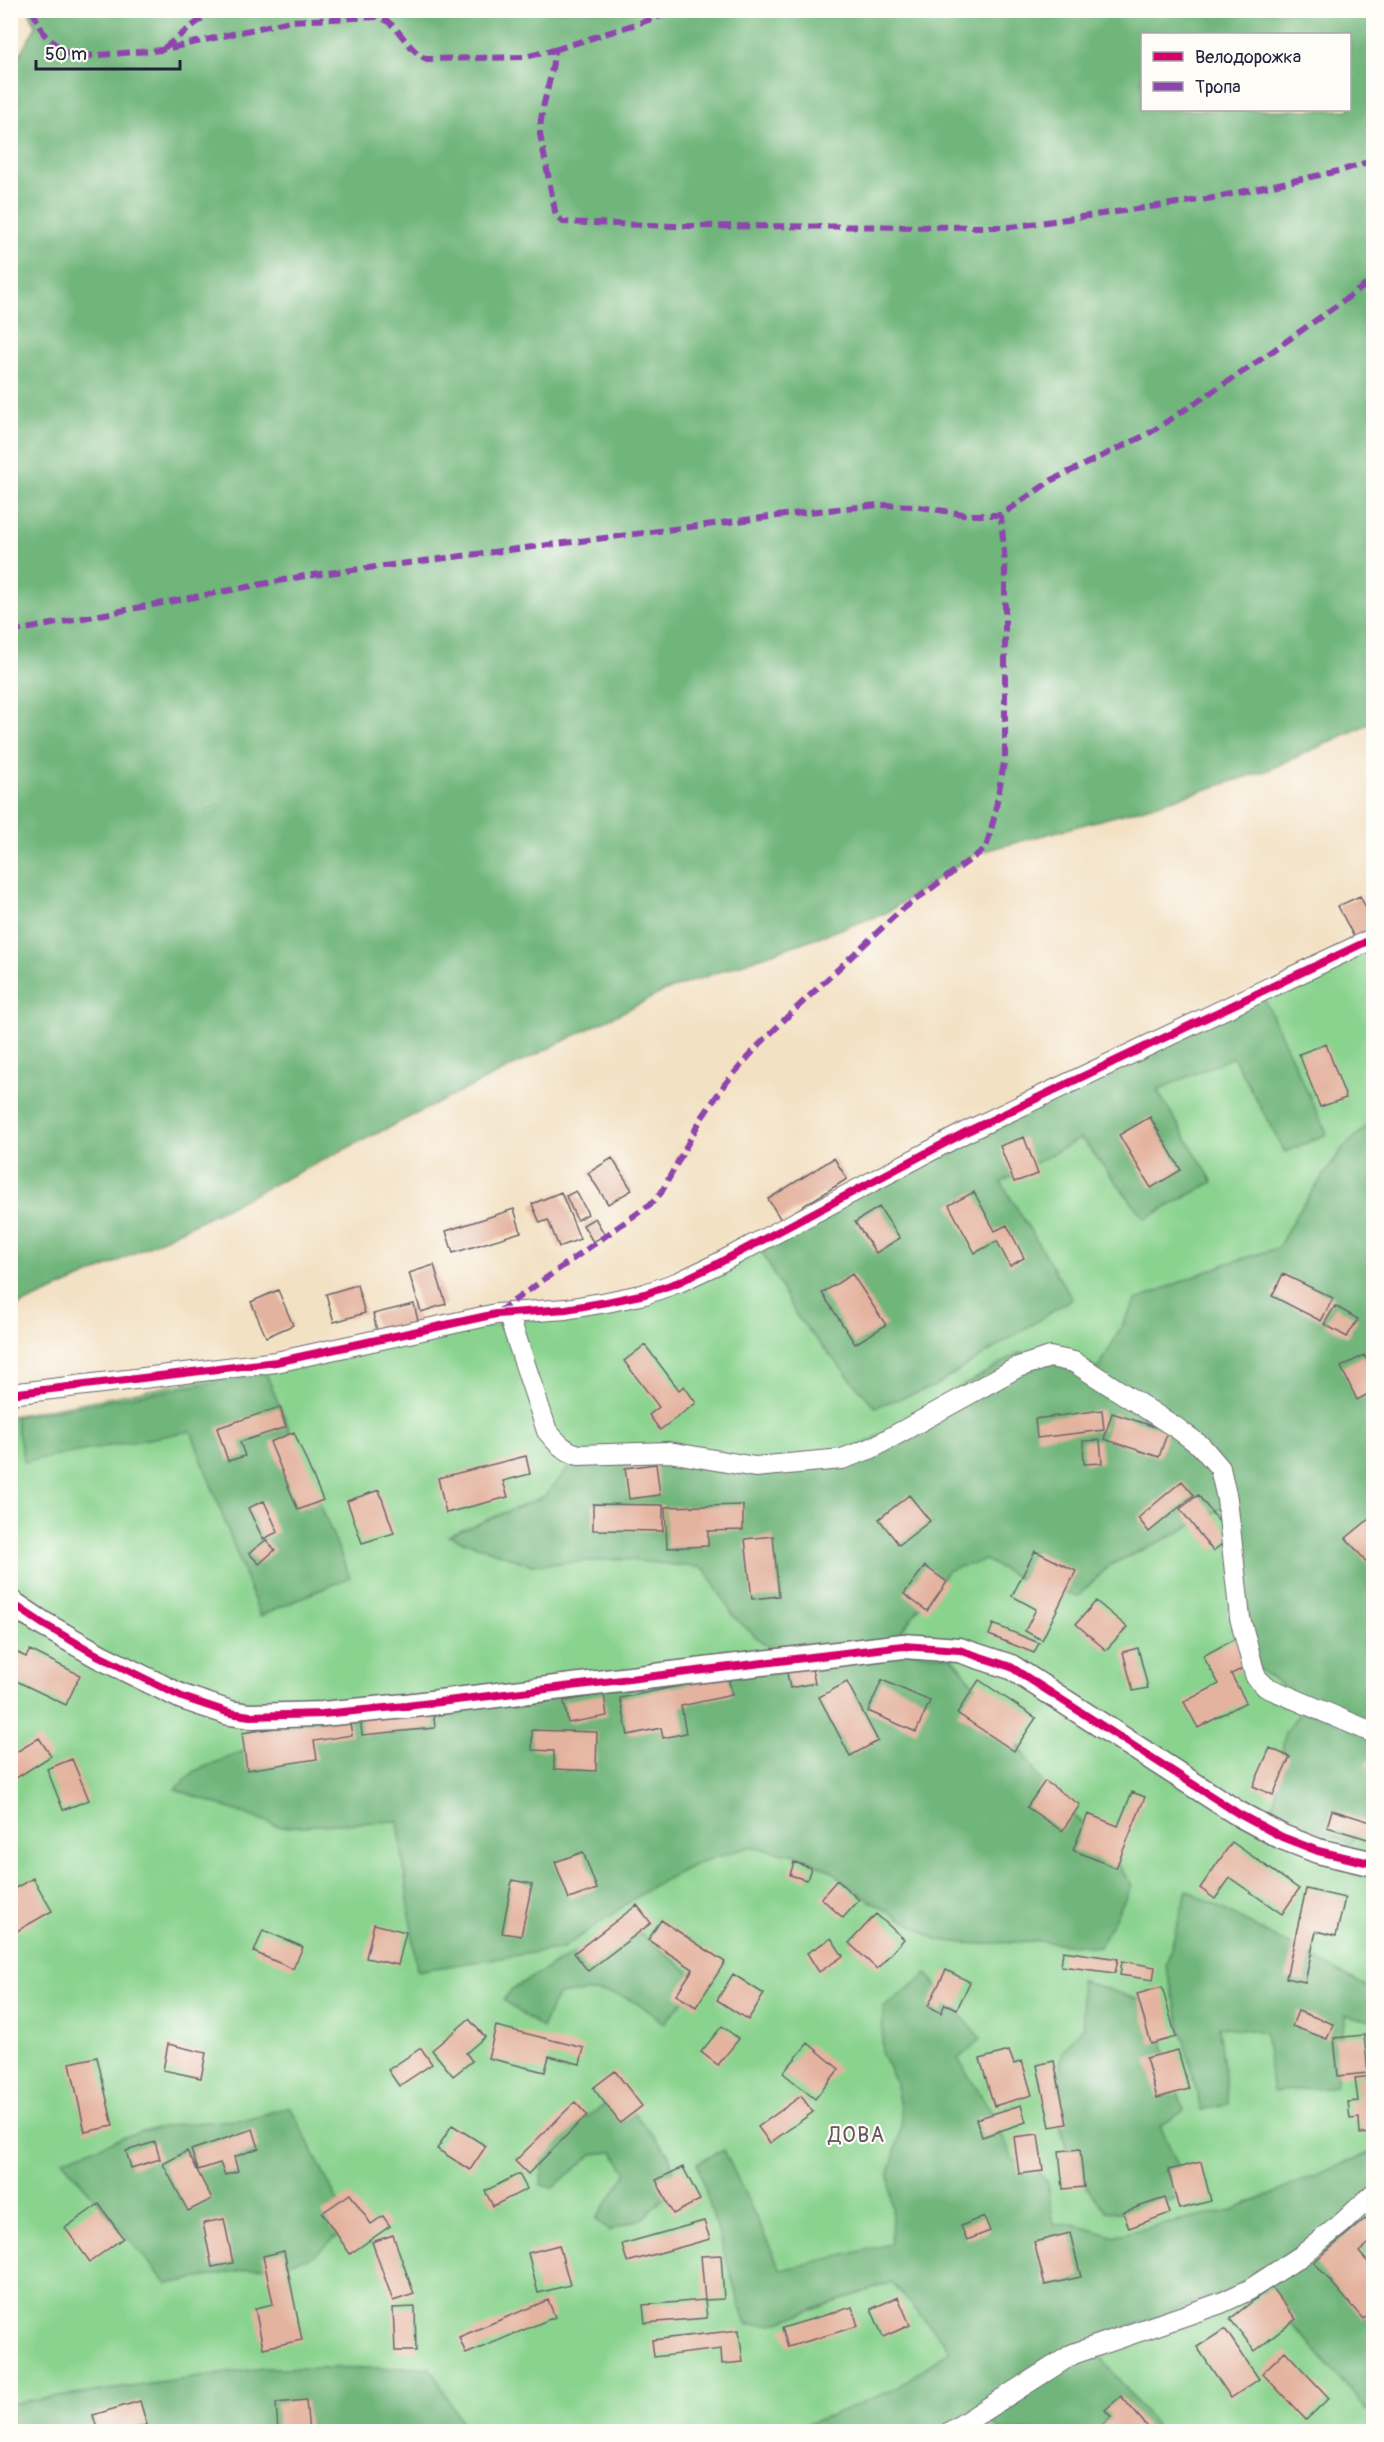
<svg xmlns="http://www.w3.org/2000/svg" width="1384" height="2442" font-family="Pangolin,sans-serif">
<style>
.green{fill:#8ad38f;stroke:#567a65;stroke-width:1.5}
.forest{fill:#6fb57a;stroke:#486c5a;stroke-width:1.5;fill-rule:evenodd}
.building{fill:#e4b39f}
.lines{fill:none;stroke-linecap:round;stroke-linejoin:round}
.minor-casing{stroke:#6b656b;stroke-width:22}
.tertiary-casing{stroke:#6b656b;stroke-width:27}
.minor{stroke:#fff;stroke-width:20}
.tertiary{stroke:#fff;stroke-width:24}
.quiet{stroke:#8e44ad;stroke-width:6;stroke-dasharray:12 6;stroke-linecap:butt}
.cycleway-casing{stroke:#fdfcf7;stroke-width:11}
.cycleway{stroke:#d6006c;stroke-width:8}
.labels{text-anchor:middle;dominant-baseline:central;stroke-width:4.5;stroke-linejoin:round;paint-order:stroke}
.quarter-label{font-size:21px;letter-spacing:1.5px;fill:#66555e;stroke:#fdfcf7}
</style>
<rect width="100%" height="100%" fill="#fdfcf7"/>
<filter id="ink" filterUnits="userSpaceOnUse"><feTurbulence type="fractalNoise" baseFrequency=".0167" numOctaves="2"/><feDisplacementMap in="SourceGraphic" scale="12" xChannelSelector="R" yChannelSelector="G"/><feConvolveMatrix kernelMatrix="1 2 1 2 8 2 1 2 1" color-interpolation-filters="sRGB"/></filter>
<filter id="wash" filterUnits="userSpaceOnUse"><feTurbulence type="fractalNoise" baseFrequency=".008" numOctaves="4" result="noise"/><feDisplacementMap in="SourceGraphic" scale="24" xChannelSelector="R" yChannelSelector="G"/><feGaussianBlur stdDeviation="1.35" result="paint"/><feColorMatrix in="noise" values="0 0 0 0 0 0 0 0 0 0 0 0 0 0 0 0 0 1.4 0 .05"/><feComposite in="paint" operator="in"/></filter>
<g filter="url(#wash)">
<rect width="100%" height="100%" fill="#f3e1c4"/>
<path class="green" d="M1373 941V2431L11 2432V1416L510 1322 639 1304 814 1214Z"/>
<path class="forest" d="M29 11H1373V719L1366 725 1266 771 1141 809 977 853 886 913 665 991 98 1271 11 1309 10 72 36 26ZM1142 34H1350V110H1142Z
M1262 994 1327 1134 1285 1152 1233 1057 1157 1090 1213 1182 1145 1219 1081 1138 1001 1182 1072 1299 933 1387 875 1407 797 1317 760 1248 814 1214Z
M1373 1121 1374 1799 1351 1844 1273 1812 1285 1732 1308 1703 1257 1668 1229 1504 1178 1533 1110 1565 1078 1596 1034 1586 985 1560 948 1570 888 1649 952 1657 1005 1724 1051 1797 1104 1842 1132 1886 1099 1947 1037 1941 974 1944 938 1940 870 1901 830 1870 797 1855 749 1847 698 1863 653 1886 563 1948 417 1971 398 1821 281 1827 175 1789 195 1771 268 1741 269 1720 789 1666 734 1617 704 1568 619 1559 532 1565 448 1536 545 1496 577 1458 660 1457 747 1468 861 1446 1019 1353 1059 1348 1098 1369 1136 1300 1225 1264 1278 1248 1295 1216 1343 1148Z
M266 1373 350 1577 260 1616 191 1431 24 1462 15 1417Z
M1187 1890 1373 1990V2021L1345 2015 1336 2086 1273 2092 1265 2032 1219 2026 1228 2104 1201 2110 1166 1966Z
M626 1922 700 1981 664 2024C630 1991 603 1988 557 1995L542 2028 503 2000 512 1989Z
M927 1974 981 2039 958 2059 995 2117 1013 2160 1034 2164 1047 2183 1054 2225 1073 2224 1112 2236 1236 2209 1373 2151V2190L1333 2226 1373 2269V2416L1254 2281 1088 2341 1160 2431H1002L983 2416 952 2431H791L893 2390 950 2350 892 2282 773 2324 746 2325 697 2163 724 2150 781 2270 891 2244 892 2210 889 2174 898 2141 902 2119 895 2080 882 2054 883 2008Z
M1080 1980 1150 2003 1184 2111 1160 2125 1190 2193 1139 2214 1106 2211 1071 2168 1056 2108 1062 2052 1084 2026Z
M619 2096 669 2154 676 2186 643 2218 609 2231 596 2219 627 2173 613 2152 593 2154 552 2188 541 2185 544 2144Z
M290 2106 350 2226 310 2258 167 2284 62 2160 141 2131 180 2124 250 2119Z
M264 2368H431L466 2431H11L10 2404Z"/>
<g id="blocks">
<path class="building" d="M1360 896 1374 923V928L1354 937 1338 906Z
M1326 1044 1346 1098 1320 1107 1299 1054Z
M1150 1117 1181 1170 1151 1188 1119 1135Z
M1024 1137 1038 1174 1014 1182 1000 1146Z
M612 1158 632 1190 608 1204 588 1173Z
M834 1158 847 1179 781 1220 768 1199Z
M576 1191 588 1214 577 1220 566 1196Z
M561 1192 580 1239 559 1247 548 1220 540 1223 532 1204Z
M974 1192 995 1231 1007 1225 1024 1258 1010 1266 997 1241 975 1253 949 1205Z
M879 1207 900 1238 876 1253 855 1222Z
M514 1209 521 1232 453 1253 446 1231Z
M595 1218 605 1235 593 1242 583 1225Z
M434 1265 446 1304 421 1312 409 1273Z
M852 1274 886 1325 855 1344 822 1293Z
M1283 1274 1333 1298 1321 1321 1272 1296Z
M357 1285 365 1313 334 1322 326 1294Z
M278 1290 293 1325 266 1337 251 1302Z
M414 1304 419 1325 378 1335 373 1314Z
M1335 1306 1358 1319 1347 1337 1324 1324Z
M645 1345 679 1390 684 1386 696 1403 660 1430 649 1415 659 1407 624 1361Z
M1364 1355 1374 1375V1391L1357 1400 1341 1367Z
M280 1407 286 1427 240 1442 245 1456 228 1461 217 1428Z
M1102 1410 1104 1430 1037 1438 1035 1419Z
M1112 1413 1168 1431 1159 1457 1104 1439Z
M294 1432 323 1500 298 1510 270 1442Z
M1100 1440 1102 1463 1084 1464 1083 1441Z
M526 1456 530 1474 503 1481 508 1497 446 1513 438 1478Z
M656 1464 660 1495 629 1499 625 1468Z
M1182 1481 1194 1495 1149 1532 1138 1518Z
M379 1490 394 1533 362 1543 347 1501Z
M909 1495 930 1521 899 1545 879 1519Z
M1198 1495 1231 1537 1213 1551 1180 1509Z
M264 1501 278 1532 263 1539 248 1508Z
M593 1504 663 1505V1531L593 1530Z
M743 1505V1530L708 1531V1546L667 1548 665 1507Z
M1374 1515V1562L1369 1565 1346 1538Z
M773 1536 779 1596 752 1599 745 1539Z
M266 1540 275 1550 259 1564 249 1553Z
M1035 1551 1076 1571 1042 1640 1025 1631 1036 1609 1012 1596Z
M925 1566 947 1582 927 1611 904 1594Z
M1096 1601 1127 1627 1106 1650 1076 1624Z
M993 1624 1039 1643 1034 1653 989 1635Z
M1236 1638 1250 1665 1231 1674 1246 1702 1198 1728 1184 1702 1219 1684 1203 1656Z
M1138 1648 1148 1688 1133 1691 1123 1652Z
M10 1649 26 1657 30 1650 80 1675 66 1705 10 1678Z
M811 1664 815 1683 790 1688 786 1668Z
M728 1676 732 1695 681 1706 686 1733 663 1738 661 1728 628 1735 620 1698Z
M882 1680 930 1701 916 1732 868 1711Z
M979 1680 1036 1718 1014 1751 957 1713Z
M847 1682 878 1741 850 1756 819 1697Z
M604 1694 607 1716 568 1723 564 1701Z
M433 1707 435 1728 362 1735 360 1715Z
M349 1717 352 1735 314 1741 317 1759 247 1770 242 1733Z
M532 1730 597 1732 596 1771 554 1769V1751L532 1750Z
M39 1738 51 1756 10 1782V1756Z
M1270 1748 1290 1757 1273 1795 1253 1786Z
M1374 1755V1773L1365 1764Z
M72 1759 89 1800 63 1810 47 1769Z
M1045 1781 1080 1805 1062 1831 1027 1807Z
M1132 1792 1145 1797 1116 1868 1073 1850 1088 1814 1118 1826Z
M1332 1810 1374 1823V1841L1327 1827Z
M1232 1842 1299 1889 1282 1914 1230 1878 1215 1899 1200 1888Z
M583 1852 597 1889 569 1899 555 1862Z
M794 1862 811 1868 807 1880 790 1875Z
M33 1878 52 1911 10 1935V1891Z
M512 1880 532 1884 521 1936 502 1933Z
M837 1880 859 1900 843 1918 821 1898Z
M1306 1889 1345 1898 1336 1936 1316 1931 1305 1982 1286 1978Z
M637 1905 651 1923 588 1971 574 1953Z
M876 1914 904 1939 877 1969 849 1943Z
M661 1920 725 1962 696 2007 676 1995 693 1969 648 1940Z
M374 1924 406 1932 398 1965 366 1958Z
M263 1930 303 1947 293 1969 254 1952Z
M831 1938 843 1956 819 1972 807 1953Z
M1374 1950V1979L1366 1977Z
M1063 1951 1118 1959 1115 1973 1061 1966Z
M1122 1961 1155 1967 1153 1980 1120 1975Z
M946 1970 970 1982 957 2009 945 2004 941 2013 928 2006Z
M733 1974 764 1994 748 2020 717 2000Z
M1162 1987 1176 2037 1151 2044 1137 1994Z
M1298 2011 1333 2024 1327 2039 1292 2026Z
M469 2019 485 2037 466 2053 472 2061 453 2076 432 2050Z
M496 2026 584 2048 580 2064 549 2056 545 2072 488 2058Z
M722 2026 739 2039 718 2065 701 2052Z
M1364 2035 1368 2073 1338 2076 1334 2038Z
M808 2043 839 2069 815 2099 783 2073Z
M168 2044 206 2053 201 2078 163 2070Z
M421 2048 432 2064 399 2086 388 2070Z
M1178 2050 1189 2089 1157 2098 1146 2058Z
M1009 2051 1014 2064 1022 2061 1032 2095 994 2106 980 2059Z
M97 2057 113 2126 85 2132 70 2063Z
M1054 2061 1067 2124 1050 2127 1037 2065Z
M615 2071 642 2106 620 2123 593 2088Z
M1374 2076V2133L1360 2134 1359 2118 1350 2119 1348 2102 1358 2101 1355 2078Z
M801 2096 813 2112 770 2143 758 2127Z
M575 2102 587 2115 528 2174 515 2161Z
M1021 2105 1026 2122 982 2137 976 2119Z
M452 2125 486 2146 470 2170 437 2149Z
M253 2129 259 2148 234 2157 238 2171 225 2175 220 2163 198 2170 191 2150Z
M1038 2134 1043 2171 1019 2174 1014 2137Z
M155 2142 160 2159 131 2168 126 2151Z
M1080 2149 1084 2187 1063 2189 1059 2151Z
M187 2151 212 2199 188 2211 163 2164Z
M1201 2162 1211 2201 1179 2209 1168 2170Z
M683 2167 700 2200 673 2214 656 2180Z
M519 2174 527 2189 493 2206 485 2191Z
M350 2194 371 2224 383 2216 390 2226 350 2254 322 2213Z
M1165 2198 1170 2213 1129 2228 1123 2212Z
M99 2204 123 2238 90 2262 65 2228Z
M984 2216 990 2231 967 2240 961 2226Z
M224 2219 233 2263 212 2267 203 2223Z
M1365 2219 1374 2228V2239L1359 2252 1374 2269V2310L1363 2319 1314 2262Z
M704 2221 710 2239 627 2262 622 2244Z
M1070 2233 1081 2277 1045 2285 1034 2242Z
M393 2235 414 2294 393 2301 372 2242Z
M559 2245 570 2285 538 2293 528 2253Z
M284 2251 302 2340 263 2348 255 2308 273 2304 263 2256Z
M721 2255 724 2299 705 2300 701 2256Z
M1271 2287 1296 2319 1255 2351 1230 2319Z
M898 2297 910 2325 883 2337 871 2309Z
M548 2300 555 2317 466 2354 459 2337Z
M705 2300 707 2318 645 2323 643 2305Z
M415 2307 416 2351H395L393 2308Z
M852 2307 858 2326 788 2347 782 2328Z
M1225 2329 1259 2379 1231 2398 1197 2347Z
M739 2330 743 2362 722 2364 721 2349 654 2357 652 2340Z
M1285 2351 1329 2398 1306 2420 1262 2373Z
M1121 2396 1152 2432H1095L1111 2417 1105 2410Z
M306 2400 309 2432H278L276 2403Z
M140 2401 147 2425 125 2432H98L93 2415Z"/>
</g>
</g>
<g filter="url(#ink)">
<use href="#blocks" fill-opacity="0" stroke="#6b656b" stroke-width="1.5"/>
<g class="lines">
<defs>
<path id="minor" d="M508 1313 547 1431C557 1443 564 1451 579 1455L669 1452 755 1467 842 1459 872 1448 1018 1367 1050 1357 1074 1362 1178 1429 1201 1446 1220 1468 1227 1499 1240 1618 1254 1671 1256 1677 1266 1687 1374 1733
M10 1394 276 1362 496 1314 566 1309 607 1302 645 1294 679 1282 717 1264 966 1132 1374 938
M950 2432 1073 2354 1221 2303 1249 2290 1301 2256 1341 2224 1374 2193"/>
<path id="tertiary" d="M10 1602 43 1624 99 1656 182 1697 230 1713 250 1716 322 1714 406 1706 903 1646 959 1650 1011 1667 1239 1814 1282 1837 1318 1851 1374 1864"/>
</defs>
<use href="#minor" class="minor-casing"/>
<use href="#tertiary" class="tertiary-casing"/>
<use href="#minor" class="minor"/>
<use href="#tertiary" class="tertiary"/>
<path class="quiet" d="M32 10 44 34 61 50 75 57 161 50 290 21 377 17C396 19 407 51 427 59L525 57 554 50C553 80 540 106 540 134L556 216 563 222 672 226 1011 227 1213 198 1343 170 1374 160
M164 48 213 10
M554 50 680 10
M10 632 305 576 808 512 879 505 914 506 969 515H1001L1052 480 1148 434 1250 367 1374 279
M498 1312 652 1203 661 1193 701 1119 725 1084 756 1048 789 1015 899 912 986 848 994 818 1005 757V566L1001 515"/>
<defs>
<path id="cycleway" d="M10 1394 276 1362 496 1314 566 1309 607 1302 645 1294 679 1282 717 1264 966 1132 1374 938
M10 1602 43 1624 99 1656 182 1697 230 1713 250 1716 322 1714 406 1706 903 1646 959 1650 1011 1667 1239 1814 1282 1837 1318 1851 1374 1864"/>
</defs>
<use href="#cycleway" class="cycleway-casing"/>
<use href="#cycleway" class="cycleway"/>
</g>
</g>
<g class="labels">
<g class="quarter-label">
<text x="857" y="2135">ДОВА</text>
</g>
</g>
<rect width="1384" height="2442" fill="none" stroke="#fdfcf7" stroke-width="36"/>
<rect x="1141" y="33" width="210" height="78" fill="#fdfcf7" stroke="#a5a5ac" stroke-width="1.5"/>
<rect x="1153" y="52" width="30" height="9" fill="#d6006c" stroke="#a5a5ac" stroke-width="1.5"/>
<text x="1195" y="63" font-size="18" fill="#22223b">Велодорожка</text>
<rect x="1153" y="82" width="30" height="9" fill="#8e44ad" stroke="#a5a5ac" stroke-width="1.5"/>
<text x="1195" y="93" font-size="18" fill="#22223b">Тропа</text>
<path d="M36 60v9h144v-9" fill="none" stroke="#22223b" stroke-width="3"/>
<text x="45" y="60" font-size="18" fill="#22223b" stroke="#fdfcf7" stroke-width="4.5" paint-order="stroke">50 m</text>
</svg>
